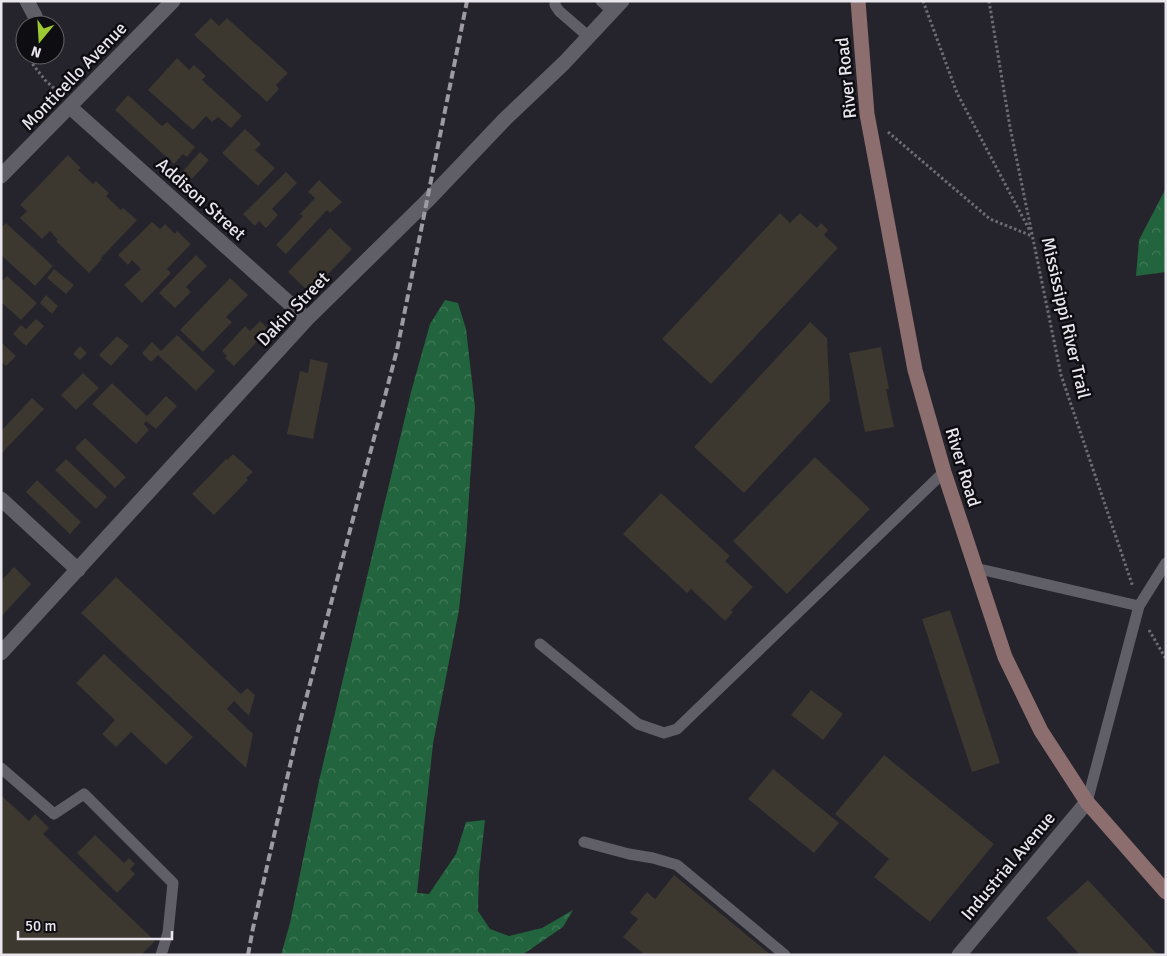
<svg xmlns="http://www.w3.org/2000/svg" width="1167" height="956" font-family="Signika,sans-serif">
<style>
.forest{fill:url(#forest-crowns)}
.building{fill:#3c372f}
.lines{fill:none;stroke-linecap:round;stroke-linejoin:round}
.path{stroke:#6e6c73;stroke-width:3;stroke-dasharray:2.5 2.5;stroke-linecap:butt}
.lane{stroke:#605e67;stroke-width:11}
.street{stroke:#605e67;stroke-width:15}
.secondary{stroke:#8c6e6e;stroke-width:15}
.rail{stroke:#9d9ba1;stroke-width:4;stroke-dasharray:8 4;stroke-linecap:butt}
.labels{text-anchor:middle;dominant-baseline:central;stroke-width:5;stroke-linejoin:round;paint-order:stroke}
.street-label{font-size:18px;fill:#e9e7ed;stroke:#0e0d11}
</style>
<defs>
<pattern id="forest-crowns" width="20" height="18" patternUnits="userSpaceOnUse" patternTransform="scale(1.25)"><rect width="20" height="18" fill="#22643d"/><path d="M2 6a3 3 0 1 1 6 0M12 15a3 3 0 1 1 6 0" fill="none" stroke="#427a59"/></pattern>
</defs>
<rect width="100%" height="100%" fill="#25232b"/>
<path class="forest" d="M1166 188V272L1136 276 1139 240Z
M445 300 458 303 466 329 475 407 466 541 459 610 433 744 417 893 429 894 456 854 466 822 485 820 479 873 478 911 490 929 509 936 542 928 573 910 563 927 522 955H281L290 923 319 781 357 619 411 392 430 324Z"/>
<path class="building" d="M211 18 219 26 227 18 288 73 276 85 279 89 267 102 194 35Z
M177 58 189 70 194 65 206 76 202 80 242 116 231 128 218 117 212 122 206 116 193 130 148 90Z
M128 95 162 126 167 122 195 147 187 157 183 154 174 164 115 110Z
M245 129 261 144 255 150 275 168 258 186 222 153Z
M200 152 209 160 192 179 183 171Z
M68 155 81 168 78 170 93 184 96 181 109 193 106 196 121 210 123 208 137 220 101 258 78 237 102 259 89 273 56 241 58 240 50 231 42 239 20 218 27 211 20 205Z
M286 172 297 183 272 209 278 215 266 228 259 221 255 226 243 214Z
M319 180 342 202 330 213 327 210 286 254 276 245 303 216 300 214 315 198 308 192Z
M780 213 790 223 800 213 817 228 821 223 828 230 824 235 838 248 711 384 662 339Z
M152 222 160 229 165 224 175 234 177 231 191 244 167 269 171 273 142 303 124 285 141 269 132 260 128 265 118 255Z
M6 223 53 266 35 286 1 255V228Z
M330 228 352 249 310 293 288 272Z
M196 255 207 266 186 287 191 292 175 308 159 293Z
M54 269 74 285 66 294 47 278Z
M7 276 37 303 21 320 1 302V282Z
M230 278 248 295 226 317 232 322 203 352 180 330Z
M46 295 58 306 52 314 40 303Z
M36 319 44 326 26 346 13 334 21 325 26 329Z
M260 321 269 329 234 366 225 358 227 356 222 351 245 326 250 331Z
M810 322 827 338 830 401 744 493 694 447Z
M177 335 215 371 196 391 158 355 151 362 142 353 152 342 161 351Z
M117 336 129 346 111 366 99 355Z
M1 342 16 356 6 366 1 362Z
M80 346 87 353 80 360 73 354Z
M881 347 889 389H886L894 427 865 432 849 353Z
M310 359 328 363 313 439 287 434 300 371 308 373Z
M83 373 99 388 76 410 61 395Z
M112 383 147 416 166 396 177 406 156 429 146 421 144 424 149 430 136 444 92 404Z
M32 398 44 409 1 454V431Z
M85 438 126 477 115 488 75 448Z
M233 454 253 472 246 478 248 480 214 515 192 494 226 459 227 460Z
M815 457 870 509 787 594 733 541Z
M66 459 107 497 96 509 55 470Z
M37 480 81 522 70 534 26 492Z
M661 493 730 556 725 561 753 587 731 610 733 612 725 621 691 589 687 593 623 534Z
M14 567 31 584 1 617V581Z
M116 577 241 694 247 688 255 695 249 716 234 701 227 709 253 734 246 768 81 613Z
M950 610 1000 763 972 772 922 619Z
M104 654 193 737 166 765 131 732 116 747 102 734 115 720 76 683Z
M811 690 843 714 823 740 791 715Z
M884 755 994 844 930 922 874 877 889 859 835 814Z
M773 769 839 823 814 853 748 799Z
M1 795 29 821 35 814 49 828 43 834 155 941 141 955H4L1 952Z
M95 835 124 863 129 858 135 864 130 869 135 874 117 893 77 853Z
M674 875 771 955H645L623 937 638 919 630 913 647 892 655 899Z
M1088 880 1158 955H1080L1046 918Z"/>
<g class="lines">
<path class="path" d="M923 1 957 93 1030 231
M989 1 1010 127 1061 375 1133 587
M34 55 31 62 45 80 59 93
M888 132 990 219 1032 236
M1149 630 1166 659"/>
<path class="lane" d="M555 1V5L559 11 589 37
M601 1 612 11
M975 568 1139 606
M540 644 638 724 664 733 677 729 944 472
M1 768 54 814 84 794 173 883 168 933 161 955
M1087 802 1139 606 1166 563
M584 842 629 854 653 858 677 865 785 955"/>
<path class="street" d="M27 1 35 16
M70 107 307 319
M1 176 173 1
M1 499 78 570
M1 653 307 319 427 201 505 119 564 63 622 1
M959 955 1087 802"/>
<path class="secondary" d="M858 1 867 114 915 370 944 472 1005 657 1041 731 1087 802 1166 892"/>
<path class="rail" d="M248 955 253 928 299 726 397 350 467 1"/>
</g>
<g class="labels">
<g class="street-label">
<text transform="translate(74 76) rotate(-46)">Monticello Avenue</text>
<text transform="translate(846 78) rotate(-96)">River Road</text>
<text transform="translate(201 199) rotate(42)">Addison Street</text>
<text transform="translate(293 309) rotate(-46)">Dakin Street</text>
<text transform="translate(1066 318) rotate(77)">Mississippi River Trail</text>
<text transform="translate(963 467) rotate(73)">River Road</text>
<text transform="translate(1008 866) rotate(-50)">Industrial Avenue</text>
</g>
</g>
<rect width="1167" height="956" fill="none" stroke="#e9e7ed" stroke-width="5"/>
<g transform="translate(40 40) rotate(198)"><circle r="24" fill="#0e0d11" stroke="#666469"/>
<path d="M0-4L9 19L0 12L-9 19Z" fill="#9dca31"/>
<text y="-8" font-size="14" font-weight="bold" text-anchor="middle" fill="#e9e7ed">N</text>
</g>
<path d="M18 931v8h154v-8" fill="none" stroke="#e9e7ed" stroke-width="2.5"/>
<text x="25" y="931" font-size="15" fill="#e9e7ed" stroke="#0e0d11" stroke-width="4" paint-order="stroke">50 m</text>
</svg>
